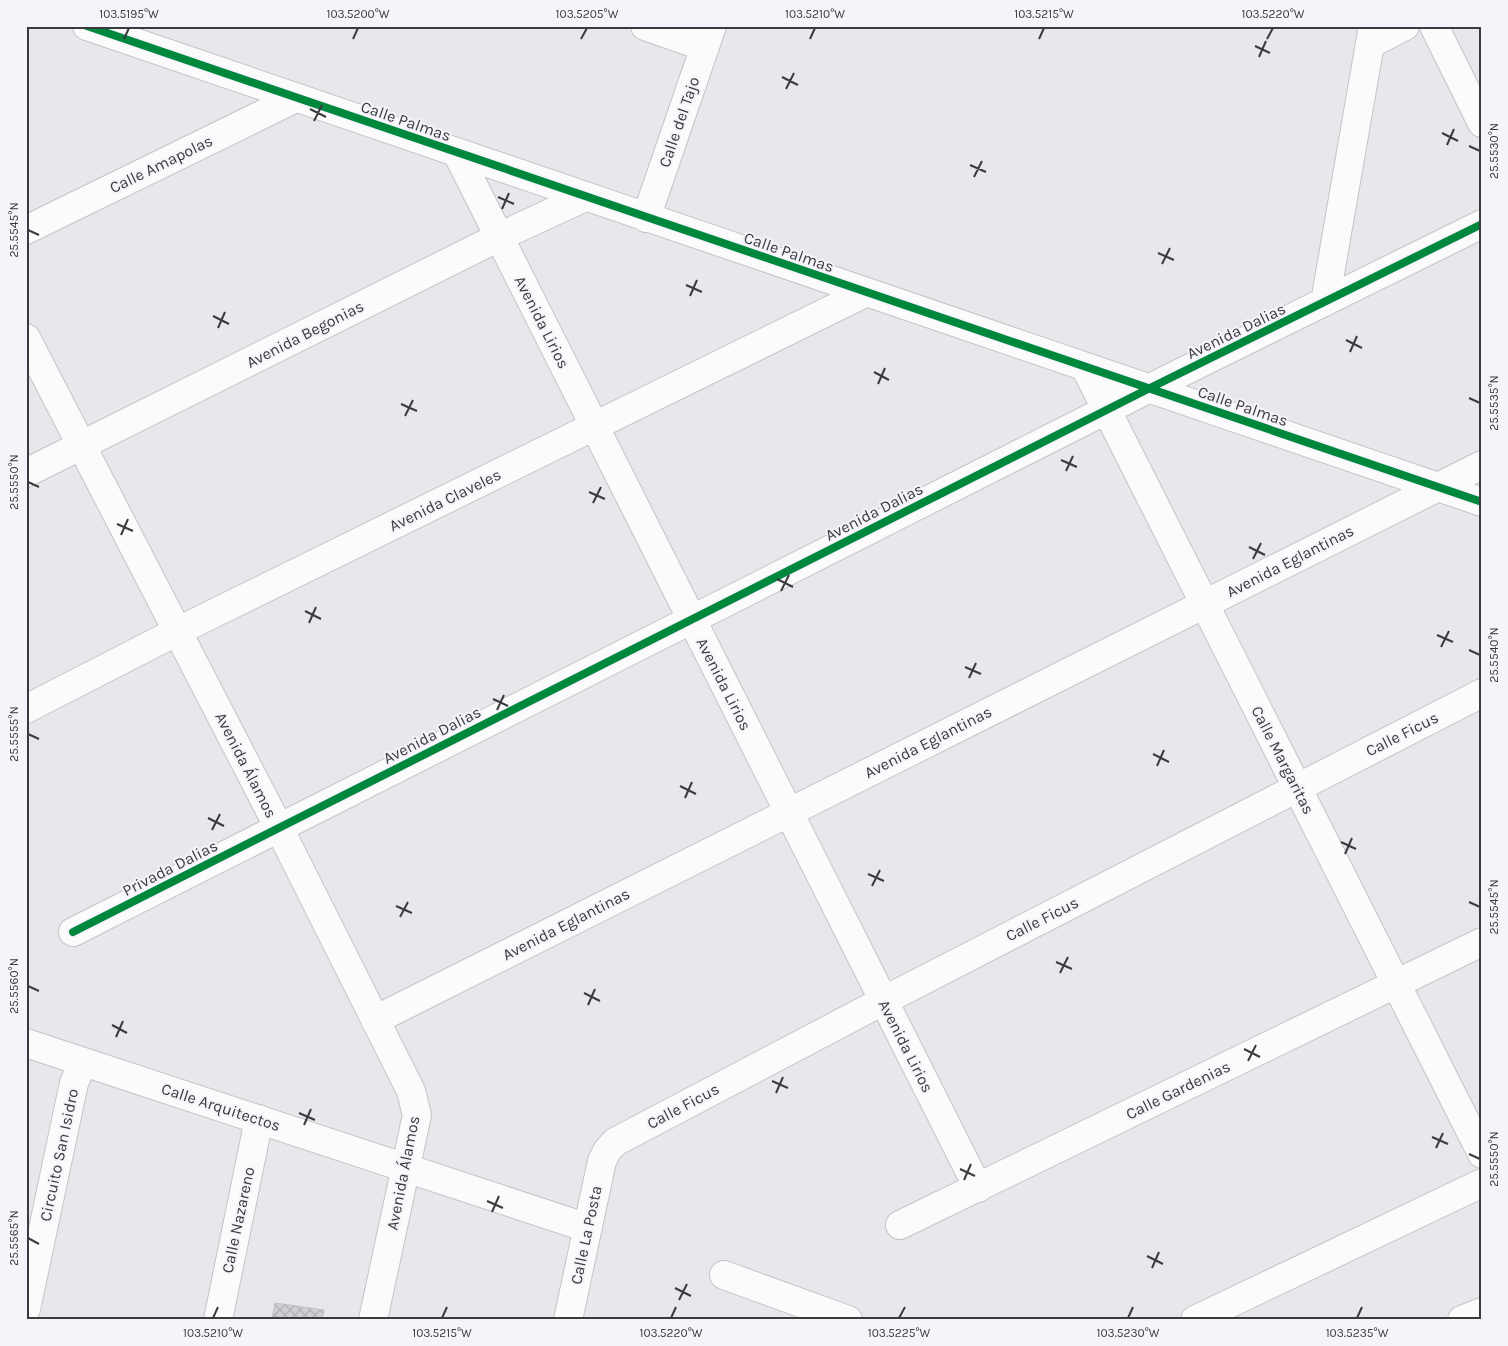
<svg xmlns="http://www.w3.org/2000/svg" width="1508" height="1346" font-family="Karla,sans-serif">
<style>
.building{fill:url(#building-cross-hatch);stroke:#c1c0c4}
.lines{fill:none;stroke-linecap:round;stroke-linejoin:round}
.minor-casing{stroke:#c5c3c7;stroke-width:30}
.minor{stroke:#fcfbfc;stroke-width:28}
.cycleway-casing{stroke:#f5f4fb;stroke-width:11}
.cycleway{stroke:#00873e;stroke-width:8}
.ticks{fill:none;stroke:#3b3a3d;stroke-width:2}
.labels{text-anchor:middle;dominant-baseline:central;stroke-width:4;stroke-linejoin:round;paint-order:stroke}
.street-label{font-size:16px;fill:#3b3a3d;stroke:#f5f4fb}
.neatline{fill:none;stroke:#3b3a3d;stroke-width:2}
.ticks-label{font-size:12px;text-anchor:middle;fill:#3b3a3d}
</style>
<defs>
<pattern id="building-cross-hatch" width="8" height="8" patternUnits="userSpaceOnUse" patternTransform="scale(1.25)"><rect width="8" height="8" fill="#d1cfd3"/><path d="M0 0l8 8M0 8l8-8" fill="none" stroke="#b4b2b6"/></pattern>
</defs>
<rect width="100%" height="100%" fill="#e9e7ec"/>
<path class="building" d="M275 1303 324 1310 322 1320H272Z"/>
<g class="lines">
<defs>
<path id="minor" d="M87 26 1482 502
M645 26 705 47
M1434 26 1482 123
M1370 44 1405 26
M457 153 978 1188
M646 218 712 26
M26 230 296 98
M1325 302 1373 26
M26 338 279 828 411 1091 417 1115 373 1320
M1085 367 1482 1154
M26 473 499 237 585 197
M26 709 178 631 865 293
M73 932 1150 388 1482 224
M375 1020 1482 465
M26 1043 588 1228
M900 1225 1482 942
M724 1275 848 1320
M26 1309 74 1083 83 1062
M218 1320 259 1119
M568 1320 602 1161 607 1151 615 1142 883 1001 1482 693
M1195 1320 1482 1183
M1462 1320 1482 1312"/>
</defs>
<use href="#minor" class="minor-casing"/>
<use href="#minor" class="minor"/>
<defs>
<path id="cycleway" d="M87 26 1482 502
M73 932 1150 388 1482 224"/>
</defs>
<use href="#cycleway" class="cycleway-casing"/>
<use href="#cycleway" class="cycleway"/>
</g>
<path class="ticks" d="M124 39 129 28M353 39 358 28M581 39 587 28M810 39 815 28M1039 39 1044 28M1267 39 1273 28M1255 46 1270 53M1259 57 1266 41M782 77 798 85M786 89 794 73M310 109 326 117M314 121 322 105M1442 133 1458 141M1447 145 1454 129M1469 146 1480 151M970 165 986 172M974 177 982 161M498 197 514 204M502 209 509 193M28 230 39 235M1158 253 1174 260M1162 264 1170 248M686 285 702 292M690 296 697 280M213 316 229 324M218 328 225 312M1346 340 1362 348M1350 352 1357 336M874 372 889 380M878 384 885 368M1469 398 1480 403M401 404 417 411M405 416 413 400M1061 460 1077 467M1066 471 1073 456M28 482 39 487M589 492 605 499M593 503 601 487M117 524 133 531M121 535 128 519M1249 547 1265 555M1253 559 1261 543M777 579 793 587M781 591 789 575M305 611 321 619M309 623 316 607M1437 635 1453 642M1441 647 1449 631M1469 650 1480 655M965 667 981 674M969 678 976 663M493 699 508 706M497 710 504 695M28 734 39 739M1153 754 1169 762M1157 766 1164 750M680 786 696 794M685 798 692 782M208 818 224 826M212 830 220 814M1341 842 1356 849M1345 854 1352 838M868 874 884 881M872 886 880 870M1469 902 1480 907M396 906 412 913M400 917 408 902M1056 962 1072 969M1060 973 1068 957M28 986 39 991M584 993 600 1001M588 1005 595 989M112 1025 127 1033M116 1037 123 1021M1244 1049 1260 1057M1248 1061 1256 1045M772 1081 788 1088M776 1093 783 1077M299 1113 315 1120M304 1125 311 1109M1432 1137 1448 1144M1436 1148 1443 1133M1469 1154 1480 1159M960 1169 975 1176M964 1180 971 1164M487 1201 503 1208M492 1212 499 1196M28 1238 39 1244M1147 1256 1163 1264M1152 1268 1159 1252M675 1288 691 1296M679 1300 687 1284M213 1318 218 1307M442 1318 447 1307M671 1318 676 1307M899 1318 905 1307M1128 1318 1133 1307M1357 1318 1362 1307"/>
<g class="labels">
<g class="street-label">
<text transform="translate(406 121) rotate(19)">Calle Palmas</text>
<text transform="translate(679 122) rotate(-71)">Calle del Tajo</text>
<text transform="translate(161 164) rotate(-26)">Calle Amapolas</text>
<text transform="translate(789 252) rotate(19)">Calle Palmas</text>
<text transform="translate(542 322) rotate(63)">Avenida Lirios</text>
<text transform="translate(1236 331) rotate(-26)">Avenida Dalias</text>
<text transform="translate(305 334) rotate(-27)">Avenida Begonias</text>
<text transform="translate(1243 406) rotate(19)">Calle Palmas</text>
<text transform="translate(445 500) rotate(-26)">Avenida Claveles</text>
<text transform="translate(874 512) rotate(-27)">Avenida Dalias</text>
<text transform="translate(1290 561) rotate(-27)">Avenida Eglantinas</text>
<text transform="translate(724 684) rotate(63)">Avenida Lirios</text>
<text transform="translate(1402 734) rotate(-27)">Calle Ficus</text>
<text transform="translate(432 735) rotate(-27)">Avenida Dalias</text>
<text transform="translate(928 742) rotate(-27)">Avenida Eglantinas</text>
<text transform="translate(1283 760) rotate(63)">Calle Margaritas</text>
<text transform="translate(246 765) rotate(63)">Avenida Álamos</text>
<text transform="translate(170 868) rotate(-27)">Privada Dalias</text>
<text transform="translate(1042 919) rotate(-27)">Calle Ficus</text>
<text transform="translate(566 924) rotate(-27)">Avenida Eglantinas</text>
<text transform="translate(906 1046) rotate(63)">Avenida Lirios</text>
<text transform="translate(1178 1090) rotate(-26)">Calle Gardenias</text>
<text transform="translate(683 1106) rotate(-28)">Calle Ficus</text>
<text transform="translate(221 1107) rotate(18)">Calle Arquitectos</text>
<text transform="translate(59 1155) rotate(-78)">Circuito San Isidro</text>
<text transform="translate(403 1173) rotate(-79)">Avenida Álamos</text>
<text transform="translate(238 1220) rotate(-78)">Calle Nazareno</text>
<text transform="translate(586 1235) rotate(-78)">Calle La Posta</text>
</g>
</g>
<rect width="1508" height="1346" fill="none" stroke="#f5f4fb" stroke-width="55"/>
<rect x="28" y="28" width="1452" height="1290" class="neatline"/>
<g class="ticks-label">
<text x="129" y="18">103.5195°W</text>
<text x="358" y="18">103.5200°W</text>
<text x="587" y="18">103.5205°W</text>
<text x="815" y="18">103.5210°W</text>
<text x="1044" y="18">103.5215°W</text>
<text x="1273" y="18">103.5220°W</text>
<text transform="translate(1494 151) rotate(-90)" y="4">25.5530°N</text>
<text transform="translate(14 230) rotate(-90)" y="4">25.5545°N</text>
<text transform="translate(1494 403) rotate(-90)" y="4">25.5535°N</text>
<text transform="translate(14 482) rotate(-90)" y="4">25.5550°N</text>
<text transform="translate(1494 655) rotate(-90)" y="4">25.5540°N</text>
<text transform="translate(14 734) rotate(-90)" y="4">25.5555°N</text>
<text transform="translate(1494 907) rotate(-90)" y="4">25.5545°N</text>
<text transform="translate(14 986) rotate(-90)" y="4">25.5560°N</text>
<text transform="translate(1494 1159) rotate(-90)" y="4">25.5550°N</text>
<text transform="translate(14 1238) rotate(-90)" y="4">25.5565°N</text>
<text x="213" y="1337">103.5210°W</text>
<text x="442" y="1337">103.5215°W</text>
<text x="671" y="1337">103.5220°W</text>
<text x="899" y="1337">103.5225°W</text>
<text x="1128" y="1337">103.5230°W</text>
<text x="1357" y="1337">103.5235°W</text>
</g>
</svg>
